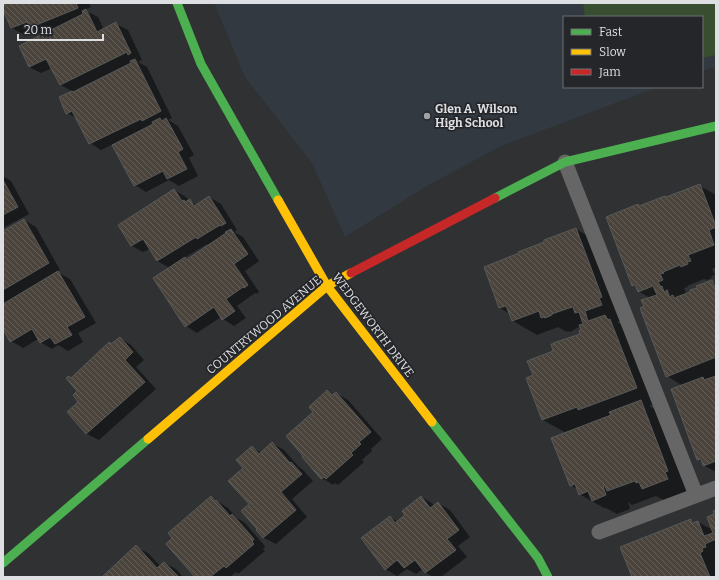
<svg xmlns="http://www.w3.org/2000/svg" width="719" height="580" font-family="Bitter,serif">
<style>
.built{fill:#333941}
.grass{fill:#394e30}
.shadow{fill:#0007;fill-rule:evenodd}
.building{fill:url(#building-back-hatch);stroke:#585958}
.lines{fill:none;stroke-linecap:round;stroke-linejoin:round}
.lane{stroke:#666;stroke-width:15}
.fast{stroke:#4caf50;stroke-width:9}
.slow{stroke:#ffc107;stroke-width:9}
.jam{stroke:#c62828;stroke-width:9}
.poi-dot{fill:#a1a2a5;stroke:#24262a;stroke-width:1.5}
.labels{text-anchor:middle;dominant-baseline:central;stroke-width:3.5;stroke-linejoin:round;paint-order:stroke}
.poi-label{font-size:12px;font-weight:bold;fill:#dedfe2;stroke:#24262a;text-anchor:start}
.street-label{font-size:12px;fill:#dedfe2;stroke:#24262a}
</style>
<defs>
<pattern id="building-back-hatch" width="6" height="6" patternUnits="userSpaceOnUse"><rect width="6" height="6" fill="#4a443d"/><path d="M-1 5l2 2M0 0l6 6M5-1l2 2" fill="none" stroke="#645f59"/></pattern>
</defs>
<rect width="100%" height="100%" fill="#2f3133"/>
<path class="built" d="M214 3H716V68L708 69 702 71V17H564V87H658L499 147 427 186 345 237 312 163 245 77Z"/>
<path class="grass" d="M583 3H716V55L702 58V17H585Z"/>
<path class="shadow" d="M3 3H89L91 7 87 9 88 12 98 17 104 30 116 24 128 30 142 60 138 62 147 67 172 118 168 120 178 126 194 155 189 158 198 176 179 186 169 180 146 192 135 185 113 144 101 150 90 143 78 119 67 113 73 92 61 85 52 68 41 73 29 67 43 35 34 30 23 34 12 28 3 7Z
M3 176 11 181 29 214 3 228Z
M700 186 716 195V267L712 269 715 275 711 276 712 278 707 280 704 279 687 286 688 287 684 288 687 294 712 282 716 284V472L703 465V462L698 459 683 386 667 376 645 307 650 298 638 291 637 288 633 285 638 205 640 206 668 198ZM668 289 670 296H668L666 290Z
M174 190 186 197 189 201H190L197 205 209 197 221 204 237 230 234 232 243 237 259 261 245 271 259 292 256 294 255 293 237 306 246 318 234 326 223 319 221 317 197 333 186 326 170 268 157 261 150 249 143 252 132 246 119 225ZM207 244 210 246 188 260 184 258Z
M24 220 36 227 60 270 57 272 70 279 96 323 78 333 83 342 68 351 58 345 52 349 40 342 38 339 23 348 11 341 3 327V232Z
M576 229 600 243 625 319 617 322 630 330 661 402 649 406 666 415 692 493 667 502 656 496 632 505 628 502 630 509 617 514 606 508H604L579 494 578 490 571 485 566 433 543 420 527 379 534 376 555 352 581 335 582 331 581 326 570 332 568 331 567 332 558 327 537 335 513 321 510 314 500 308 485 267 520 254ZM599 483 607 487V489L598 484Z
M120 338 131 345 144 360 136 367 156 389 99 440 87 434 68 412 80 402 79 391 69 377 72 378Z
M327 391 334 395 336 393 348 400 382 439 371 449 372 451 362 460 364 462 338 485 335 483 333 485 322 478 315 413Z
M272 443 284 450 298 466 303 470 313 481 292 499 307 517 276 544 264 538 258 530 250 504 244 468 252 447 261 453Z
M211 497 228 508 237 518 244 522 265 546 263 549 265 551 238 574 236 572 230 577H196Z
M422 497 433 504 435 506 438 503 450 510 470 537 458 546 467 557 441 577H433L426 573 423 569 416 574 407 569 397 576 385 569 390 517 398 522 407 515Z
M716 511V577H633L691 520 695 523 698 522 713 530Z
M136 547 148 553 160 566 164 563 176 569 183 577H103Z"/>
<path class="building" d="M3 3H76L78 8 29 28 27 22 11 28 3 10Z
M86 9 97 32 116 22 131 53 128 55 127 52 60 85 46 59 29 67 19 46 83 14 82 11Z
M135 59 161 111 142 121 141 119 89 144 72 111 66 114 59 97 72 91 73 92 131 63 130 61Z
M160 118 162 121 166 118 183 149 178 152 187 169 167 179 163 171 134 186 112 145 153 124 152 122Z
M3 180 18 207 3 215Z
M700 184 716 226V227L709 230 714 245 688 255 691 261 687 262 688 264 681 267 680 265 663 272 664 273 660 274 663 280 658 282 661 287 662 286 664 292 667 290 669 297 673 295 674 298 690 292V290L697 288 696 286 712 280 716 289V357L666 377 640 308 644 306 641 300 657 295 653 286 638 292 635 285 632 286 606 217 638 204 639 206 665 196 666 197Z
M174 189 182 201 184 200 185 202 190 199 194 206 209 196 226 223 221 226 220 225 197 239 196 237 157 261 143 239 131 246 118 225Z
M24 219 49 263 3 290V231Z
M576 228 602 297 599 298 602 305 585 311 588 321 605 315 608 320 610 319 637 388 578 410 577 407 542 420 526 378 533 375 527 361 553 351 551 344H554L553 343 580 334 579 331 581 330 579 325 583 324 579 312 575 313 573 307 569 308 552 314V315L545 318 544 317 541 318 539 311 512 321 506 306 499 308 484 267 519 253 518 252 544 242V240Z
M231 229 248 254 234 264 248 285 244 288 243 287 226 299 235 311 222 320 214 307 185 327 153 278 185 257 186 260 226 233 225 232Z
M58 271 85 317 67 327 72 335 55 344 50 337 40 343 32 329 10 342 3 329V304Z
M120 337 133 352 125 360 145 382 86 434 67 412 78 402 73 395 77 391 66 378 69 376 71 378 109 342 111 344Z
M716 376V461L703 466 701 459 697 460 671 389 703 377 704 380Z
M327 390 332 395 336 392 371 432 359 442 361 444 351 453 353 455 326 479 324 477 321 479 302 457 303 456 286 436 313 412 309 407Z
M641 400 668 471 665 472 668 479 642 489 639 482 636 483 635 481 607 491 605 485 603 486 606 495 592 501 588 491 579 495 575 484 570 486 551 438 611 415 609 412Z
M272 442 290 463 291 462 302 474 281 492 296 510 263 538 256 530 257 529 241 511 249 504 228 481 243 468 236 460 252 446 259 454Z
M211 496 215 501 216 500 230 516 232 514 254 539 252 542 254 544 226 568 224 566 210 577H195L166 544 172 538 168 533Z
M421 496 430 508 438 502 459 530 447 539 456 550 425 573 415 560 404 568 397 560 385 570 361 538 390 516 395 523 405 515 402 511Z
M716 510V539L705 544 706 547 702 548 703 551 700 553 710 577H632L620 547 691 519 692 523 698 521 704 536 713 533 707 517 714 514 713 511Z
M136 545 157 568 164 562 179 577H102Z"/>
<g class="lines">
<path class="lane" d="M565 162 696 495
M599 532 716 488"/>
<path class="fast" d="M177 3 201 64 278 200
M495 198 565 162 716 126
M432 422 538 558 548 577
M3 563 148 439"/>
<path class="slow" d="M278 200 327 286 432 422
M148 439 327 286 351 273"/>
<path class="jam" d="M351 273 495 198"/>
</g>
<circle class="poi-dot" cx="427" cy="116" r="4"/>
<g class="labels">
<g class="poi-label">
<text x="435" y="109">Glen A. Wilson<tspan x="435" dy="14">High School</tspan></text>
</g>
<g class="street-label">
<text transform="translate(264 325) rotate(-40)">COUNTRYWOOD AVENUE</text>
<text transform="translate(373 325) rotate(53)">WEDGEWORTH DRIVE</text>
</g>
</g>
<rect width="719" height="580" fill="none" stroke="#dedfe2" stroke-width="8"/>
<rect x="563" y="16" width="140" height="72" fill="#24262a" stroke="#6e7074"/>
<rect x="571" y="29" width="20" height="6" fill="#4caf50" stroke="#6e7074"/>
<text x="599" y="36" font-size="12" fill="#dedfe2">Fast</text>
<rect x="571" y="49" width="20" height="6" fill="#ffc107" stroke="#6e7074"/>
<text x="599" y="56" font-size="12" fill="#dedfe2">Slow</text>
<rect x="571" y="69" width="20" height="6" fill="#c62828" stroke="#6e7074"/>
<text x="599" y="76" font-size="12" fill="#dedfe2">Jam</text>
<path d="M18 34v6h85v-6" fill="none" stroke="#dedfe2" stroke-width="2"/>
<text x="24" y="34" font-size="12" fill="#dedfe2" stroke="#24262a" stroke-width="3" paint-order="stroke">20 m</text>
</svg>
